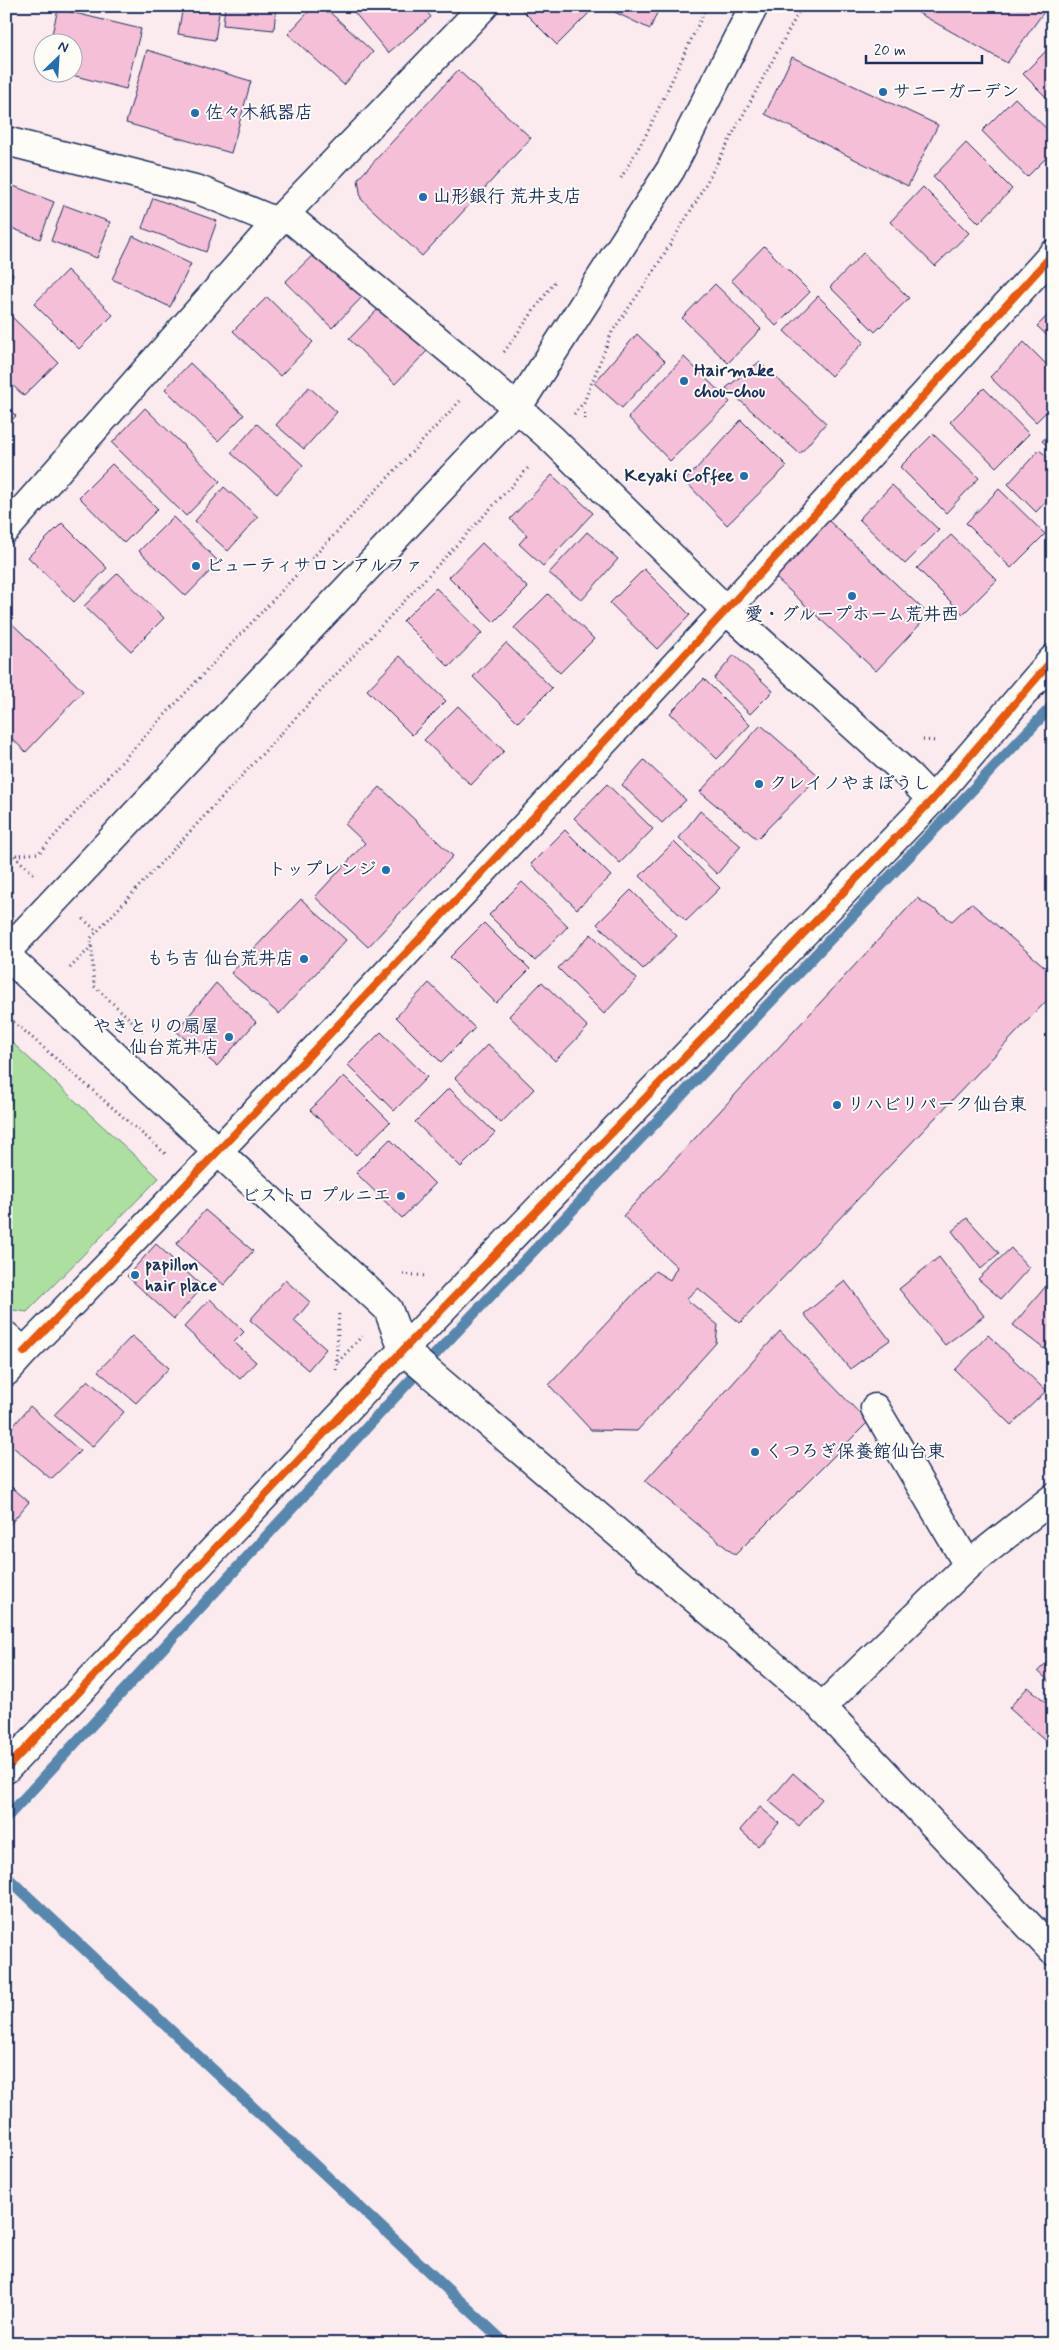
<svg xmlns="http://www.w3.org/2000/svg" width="1059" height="2350" font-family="Mynerve,'Klee One',sans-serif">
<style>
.green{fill:#acdfa0;stroke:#64877f}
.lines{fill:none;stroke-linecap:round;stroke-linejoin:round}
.stream{stroke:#5987ae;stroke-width:11}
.building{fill:#f5bfd8;stroke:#1b2f5e}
.street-casing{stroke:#1b2f5e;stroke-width:31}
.secondary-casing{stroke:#1b2f5e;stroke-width:31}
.path{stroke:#1b2f5e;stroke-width:3;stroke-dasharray:1 4;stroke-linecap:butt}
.street{stroke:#fdfcf7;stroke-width:28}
.secondary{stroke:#fdfcf7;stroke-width:28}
.cycleway-casing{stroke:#fdfcf7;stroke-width:11}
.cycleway{stroke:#e8590c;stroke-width:8}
.poi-dot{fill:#1f6fb2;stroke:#fdfcf7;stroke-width:2}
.labels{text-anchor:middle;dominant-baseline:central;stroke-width:4;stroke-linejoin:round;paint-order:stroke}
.poi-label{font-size:18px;font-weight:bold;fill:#1b2f5e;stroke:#fdfcf7;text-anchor:start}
</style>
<rect width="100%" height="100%" fill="#fbeaee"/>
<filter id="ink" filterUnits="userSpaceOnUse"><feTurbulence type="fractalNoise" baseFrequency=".02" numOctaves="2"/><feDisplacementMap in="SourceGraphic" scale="10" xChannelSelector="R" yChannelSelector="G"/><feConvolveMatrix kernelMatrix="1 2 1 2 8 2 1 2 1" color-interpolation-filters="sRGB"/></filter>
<g filter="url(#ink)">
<path class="green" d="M6 1037 159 1178 27 1312 6 1309Z"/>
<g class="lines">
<path class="stream" d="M6 1818 406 1385 1053 705
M6 1876 506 2344"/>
</g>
<path class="building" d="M183 6H220L215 40 178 34Z
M225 6H276L274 30 223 25Z
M314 6H323L373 52 344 85 288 34Z
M349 6H422L431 17 388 53Z
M518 6H596L557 45Z
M602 6H660L650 29Z
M906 6H1048L1007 63Z
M58 9 141 29 126 89 60 72H72V42H50Z
M1053 44V104L1023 74Z
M147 50 251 81 231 153 126 123Z
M792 57 938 125 908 186 765 114Z
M458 70 531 138 422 256 361 199 358 179Z
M1015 98 1053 135V151L1027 177 982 131Z
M966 143 1012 189 979 223 933 177Z
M6 183 54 202 40 239 6 226Z
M923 187 969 233 935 266 890 222Z
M153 198 217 221 206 252 142 228Z
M64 205 110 222 97 258 51 241Z
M133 236 191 264 170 307 112 279Z
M764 246 810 292 776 326 731 280Z
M319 249 365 294 332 328 285 282Z
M863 253 909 298 875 332 830 287Z
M67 270 113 315 79 349 34 304Z
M6 272 13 274 6 293Z
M715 284 761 329 728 363 682 318Z
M818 296 864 342 831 376 784 331Z
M267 297 313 342 280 376 233 331Z
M382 305 428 350 395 384 349 339Z
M1053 310V341L1037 326Z
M12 317 58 362 24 396 6 379V323Z
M637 334 665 361 622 408 594 383Z
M1024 342 1053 371V405L1036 422 990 377Z
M684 357 730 402 670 461 628 417Z
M759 362 826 423 800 454 726 388Z
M190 363 244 415 218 441 165 389Z
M309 387 337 412 304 449 276 425Z
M984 388 1029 434 996 467 950 422Z
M6 406 16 416 6 426Z
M145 408 220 481 186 516 112 443Z
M741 420 787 466 727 525 685 481Z
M257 424 303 465 277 494 231 453Z
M1053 431V451L1042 441Z
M933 434 979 478 946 513 900 467Z
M1039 450 1053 461V494L1036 512 1008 484Z
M112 464 158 509 124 543 79 497Z
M552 475 593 513 543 566 519 544 527 535 510 519Z
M892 485 939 530 905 564 859 519Z
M224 487 258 517 228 551 195 521Z
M999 489 1045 534 1011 568 966 523Z
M173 517 219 562 186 596 139 551Z
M828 520 929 615 876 671 775 577Z
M62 523 107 568 74 602 28 557Z
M587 532 618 559 582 600 549 573Z
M951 535 997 580 963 614 917 568Z
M482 543 528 588 494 622 449 577Z
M644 569 690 615 657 649 610 603Z
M118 573 164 618 131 651 84 606Z
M436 588 482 633 449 667 403 621Z
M548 594 594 639 560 673 514 628Z
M6 618 83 691 26 752 6 733Z
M506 643 552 688 518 722 473 677Z
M734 655 773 691 750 714 714 679Z
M400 656 446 701 412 735 367 690Z
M704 679 750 725 717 759 670 713Z
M458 706 504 751 471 785 424 740Z
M761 725 819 776 757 839 700 792Z
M644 760 686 800 662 823 622 785Z
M607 784 653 829 620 863 574 818Z
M380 787 453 856 368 947 315 897 365 843 345 824Z
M700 811 741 846 717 874 679 838Z
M565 830 611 876 577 909 531 864Z
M674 842 720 888 686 921 640 876Z
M522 882 568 926 535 961 489 915Z
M631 890 677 936 643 969 597 924Z
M917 898 952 921 971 903 1053 974V994L740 1323 698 1288 686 1299 718 1325 716 1343 637 1431 591 1430 549 1385 655 1271 670 1280 677 1267 623 1216Z
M301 899 346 940 279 1014 231 973Z
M484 923 530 969 496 1003 450 957Z
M591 934 637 979 604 1014 558 968Z
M542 982 588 1027 555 1061 509 1016Z
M216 983 256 1022 217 1066 176 1031Z
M429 983 475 1028 441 1062 396 1017Z
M381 1032 427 1077 394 1111 348 1065Z
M488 1044 534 1089 501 1123 455 1078Z
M344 1076 390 1122 356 1155 310 1110Z
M449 1088 495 1133 461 1167 415 1122Z
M390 1139 435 1184 402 1218 356 1173Z
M205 1210 253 1251 224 1285 176 1244Z
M967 1218 999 1253 981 1269 952 1231Z
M156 1244 203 1287 174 1319 127 1276Z
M1011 1248 1029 1268 1001 1299 978 1279Z
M939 1257 984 1316 945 1345 899 1289Z
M285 1280 310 1302 294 1321 326 1349 308 1370 250 1320Z
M845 1281 890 1340 850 1369 804 1314Z
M1046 1286 1053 1291V1337L1044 1349 1013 1325Z
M210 1299 244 1332 234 1342 256 1362 240 1379 184 1327Z
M780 1331 868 1422 735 1555 645 1481Z
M988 1335 1046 1391 1011 1425 955 1370Z
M132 1336 169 1368 136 1403 98 1371Z
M88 1380 124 1412 92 1447 54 1415Z
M30 1406 80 1451 51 1479 6 1441V1435Z
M6 1482 29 1502 6 1529Z
M1053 1656V1685L1038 1671Z
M1028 1687 1053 1708V1747L1009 1708Z
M793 1773 822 1799 799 1826 769 1801Z
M760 1807 779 1823 758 1846 740 1830Z"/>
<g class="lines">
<defs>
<path id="street" d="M6 141 199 190 277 222
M285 214 482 377 552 439 727 611 908 775 932 800
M6 529 277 222 484 6
M6 1336 24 1352 6 1372
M24 1352C374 993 715 625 1053 254
M875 1408 968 1565
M822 1707 968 1565 1053 1498
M6 1769 403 1350"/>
<path id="secondary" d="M6 952 517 408 671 169 754 6
M6 955 388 1309 403 1350 822 1707 1053 1951
M403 1350 932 800 1053 659"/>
</defs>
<use href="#street" class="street-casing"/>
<use href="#secondary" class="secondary-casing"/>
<path class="path" d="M621 178 647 133 707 6
M504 352 556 280
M584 403 585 422
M574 414 584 402 612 332 650 277 696 202 802 6
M923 740 937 741
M6 856 39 853 145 736 460 401
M14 856 34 874
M83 919 97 931
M70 968 92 946
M6 1015 168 1156
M143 1031 94 986 91 938 530 466
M403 1274 427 1276
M338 1362 362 1336
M336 1370 339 1311"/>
<use href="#street" class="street"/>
<use href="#secondary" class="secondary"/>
<defs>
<path id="cycleway" d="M24 1352C374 993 715 625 1053 254
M6 1769 403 1350 932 800 1053 659"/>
</defs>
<use href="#cycleway" class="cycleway-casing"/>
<use href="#cycleway" class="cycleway"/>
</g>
</g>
<g class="poi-dot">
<circle cx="883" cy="92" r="5"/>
<circle cx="195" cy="113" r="5"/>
<circle cx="423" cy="197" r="5"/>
<circle cx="684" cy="381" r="5"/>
<circle cx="744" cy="476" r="5"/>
<circle cx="196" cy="566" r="5"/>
<circle cx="852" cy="596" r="5"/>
<circle cx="759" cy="784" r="5"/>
<circle cx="386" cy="870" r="5"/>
<circle cx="304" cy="959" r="5"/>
<circle cx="229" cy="1037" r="5"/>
<circle cx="837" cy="1105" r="5"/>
<circle cx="401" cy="1196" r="5"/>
<circle cx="135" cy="1275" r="5"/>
<circle cx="755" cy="1452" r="5"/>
</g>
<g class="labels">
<g class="poi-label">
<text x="893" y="92">サニーガーデン</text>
<text x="205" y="113">佐々木紙器店</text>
<text x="433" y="197">山形銀行 荒井支店</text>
<text x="694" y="371">Hairmake<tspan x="694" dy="21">chou-chou</tspan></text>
<text x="734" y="476" text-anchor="end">Keyaki Coffee</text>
<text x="206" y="566">ビューティサロン アルファ</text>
<text x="852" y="615" text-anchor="middle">愛・グループホーム荒井西</text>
<text x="769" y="784">クレイノやまぼうし</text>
<text x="376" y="870" text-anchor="end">トップレンジ</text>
<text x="294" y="959" text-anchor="end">もち吉 仙台荒井店</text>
<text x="219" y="1027" text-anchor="end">やきとりの扇屋<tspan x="219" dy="21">仙台荒井店</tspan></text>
<text x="847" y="1105">リハビリパーク仙台東</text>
<text x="391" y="1196" text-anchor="end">ビストロ プルニエ</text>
<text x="145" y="1265">papillon<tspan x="145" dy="21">hair place</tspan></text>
<text x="765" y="1452">くつろぎ保養館仙台東</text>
</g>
</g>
<rect width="1059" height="2350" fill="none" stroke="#fdfcf7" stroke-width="25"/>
<rect x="12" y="12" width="1034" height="2325" fill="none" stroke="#1b2f5e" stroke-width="2" filter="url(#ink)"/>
<g transform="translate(58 58) rotate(25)"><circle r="24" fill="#fdfcf7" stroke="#a3aaba"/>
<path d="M0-4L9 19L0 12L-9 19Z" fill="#1f6fb2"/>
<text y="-8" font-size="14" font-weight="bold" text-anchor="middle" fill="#1b2f5e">N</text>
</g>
<path d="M866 55v8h116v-8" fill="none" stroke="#1b2f5e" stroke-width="2.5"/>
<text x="874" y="55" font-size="15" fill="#1b2f5e" stroke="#fdfcf7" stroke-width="4" paint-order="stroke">20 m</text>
</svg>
